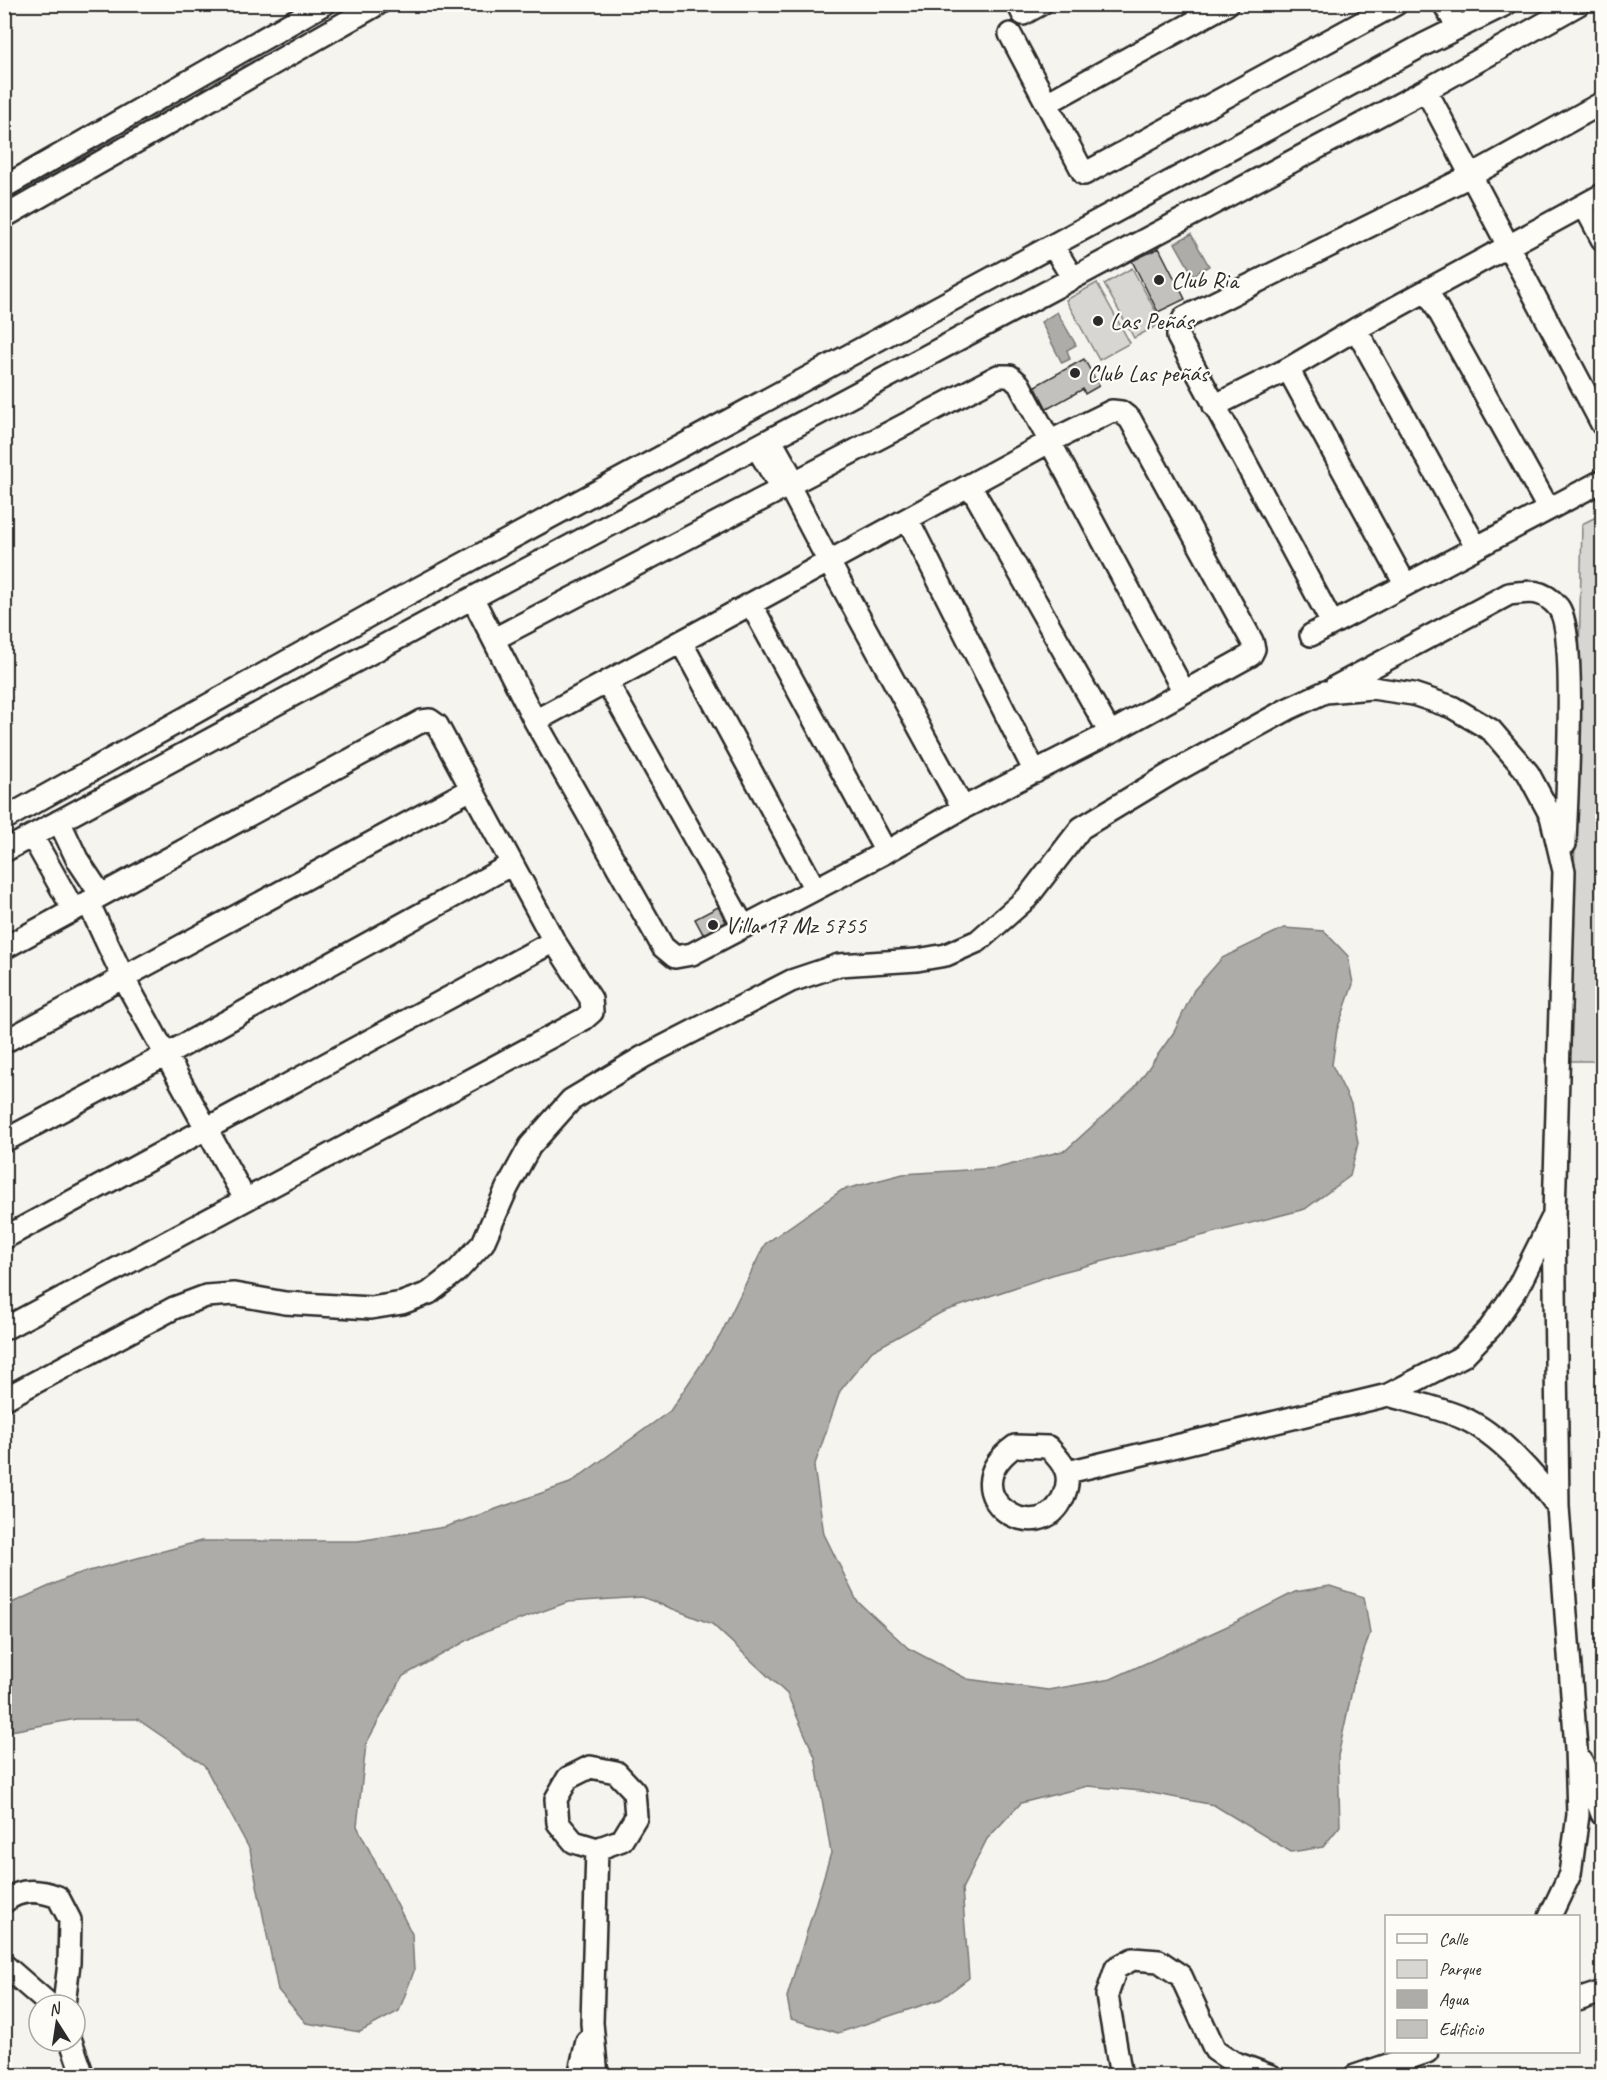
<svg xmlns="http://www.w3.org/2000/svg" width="1607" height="2080" font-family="Caveat,sans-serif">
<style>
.green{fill:#d7d6d2;stroke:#81807e;stroke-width:1.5}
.water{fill:#adaca9;stroke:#797877;stroke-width:1.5}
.building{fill:#c2c1be;stroke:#2b2b2b;stroke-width:1.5}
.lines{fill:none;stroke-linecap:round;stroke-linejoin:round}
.street-casing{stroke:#2b2b2b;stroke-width:26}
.street{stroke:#fdfcf7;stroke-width:21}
.poi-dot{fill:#2b2b2b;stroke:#fdfcf7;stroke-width:2}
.labels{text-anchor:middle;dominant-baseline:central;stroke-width:4.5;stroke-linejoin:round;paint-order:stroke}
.poi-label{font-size:24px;fill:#2b2b2b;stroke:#fdfcf7;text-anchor:start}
</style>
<rect width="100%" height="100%" fill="#f5f4ef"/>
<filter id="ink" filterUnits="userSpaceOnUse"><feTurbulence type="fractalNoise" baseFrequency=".0167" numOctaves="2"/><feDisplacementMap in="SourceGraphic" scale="12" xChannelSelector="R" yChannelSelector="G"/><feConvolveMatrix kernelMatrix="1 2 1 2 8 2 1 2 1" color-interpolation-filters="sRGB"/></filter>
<g filter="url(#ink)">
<path class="green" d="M1132 268 1162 323 1134 338 1104 284Z
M1097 283 1130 343 1099 360 1066 300Z
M1602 514V1061H1570L1582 524Z"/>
<path class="water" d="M1191 234 1209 266 1193 275 1175 243Z
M1057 312 1076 345 1067 350 1070 359 1062 363 1041 322Z
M1284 928 1324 931 1348 956 1353 984 1337 1030 1332 1065 1351 1104 1358 1143 1350 1176 1305 1209 1058 1273 942 1312 872 1351 840 1391 814 1467 824 1534 857 1601 908 1648 967 1679 1048 1690 1111 1679 1232 1624 1295 1592 1330 1586 1364 1597 1370 1633 1354 1681 1338 1756 1340 1826 1323 1847 1291 1852 1214 1805 1141 1791 1088 1786 1021 1803 987 1839 962 1889 969 1978 941 1999 838 2033 791 2019 787 1997 831 1853 815 1757 787 1694 712 1624 642 1597 568 1602 477 1635 403 1676 366 1744 357 1826 412 1934 414 1971 399 2011 360 2032 306 2023 278 1990 250 1850 204 1765 137 1719H76L5 1732V1606L74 1575 201 1541H358L445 1527 570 1483 670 1411 720 1336 765 1244 842 1190 903 1174 998 1168 1066 1150 1135 1087 1174 1032 1194 990 1222 958Z"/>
<path class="building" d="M1159 248 1185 299 1158 312 1132 261Z
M1084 359 1099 386 1085 394 1083 389 1047 409 1035 386Z
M718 907 726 922 703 934 695 919Z"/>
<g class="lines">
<defs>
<path id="street" d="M1018 4 1023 14 1041 4
M1444 4 1458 28
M1010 34 1084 174 1396 4
M1426 90 1602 424
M1047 103 1227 4
M4 187 324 4
M1584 205 1602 239
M4 217 378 4
M1053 246 1072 277
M1427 290 1548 508
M1356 329 1476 547
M1288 369 1405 584
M1214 406 1288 369 1356 329 1602 195
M771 440 795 483
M757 448 782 489
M970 485 1110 733
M789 486 829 562 963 808
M908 520 1035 772
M473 599 535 721 663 947 675 957 692 954 886 852 963 808 1110 733 1251 655 1254 649 1252 641 1130 419 1121 412 1112 411 1049 442 535 721
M751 604 886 852
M1332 623 1178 337V330L1184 318 1472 175 1602 103
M1311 635 1602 481
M494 639 998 376H1010L1019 384 1184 692
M681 642 815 889
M607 682 744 927
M1335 687 1509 594C1530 591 1543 589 1558 607 1578 631 1566 804 1565 844
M4 819 395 601 1423 45 1506 4
M59 821 77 859 101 895
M32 836 73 909
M4 851 452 609 1426 90 1579 4
M88 902 123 977 245 1199
M4 948 422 721 430 720 437 725 554 941 591 999 592 1012 584 1019 4 1329
M4 1042 471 789
M4 1141 164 1056 512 864
M4 1238 554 941
M1388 1395C1412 1402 1440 1408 1463 1418 1499 1434 1536 1476 1558 1507
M4 1399 174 1308 206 1296 234 1294 285 1303 371 1308 402 1303 429 1293 457 1271 483 1243 507 1188 530 1146 571 1100 643 1057 791 981 839 965 917 960 946 955 978 941 1027 898 1081 828 1172 773 1288 709 1325 692 1372 688 1413 694 1452 707 1491 730 1528 773 1551 816 1564 871 1554 1214 1558 1507 1576 1748 1578 1815 1570 1874 1550 1916
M1015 1446 1048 1447C1063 1463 1073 1473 1064 1495 1042 1554 946 1495 1015 1446Z
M1068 1472 1388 1395 1463 1356 1490 1328 1517 1289 1552 1219
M1582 1762 1602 1814
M590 1767 616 1772 634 1791 636 1817 622 1840 597 1849 574 1842 558 1823 556 1799 568 1778Z
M4 1902C20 1888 40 1890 58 1897L70 1920 69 1963 64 2005
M4 1965 50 2005
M1578 2000 1602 1992
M71 2041 83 2076
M579 2076 587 2041
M597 2076 592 2023 597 1849
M1121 2076 1107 1995 1116 1968 1133 1959 1159 1961 1181 1976 1215 2050 1233 2062 1271 2076
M1355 2076 1427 2052"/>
</defs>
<use href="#street" class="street-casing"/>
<use href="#street" class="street"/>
</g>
</g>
<g class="poi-dot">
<circle cx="1159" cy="280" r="6"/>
<circle cx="1098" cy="321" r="6"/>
<circle cx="1075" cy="373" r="6"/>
<circle cx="713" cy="925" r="6"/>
</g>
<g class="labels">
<g class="poi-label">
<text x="1171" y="280">Club Ria</text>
<text x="1110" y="321">Las Peñás</text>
<text x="1087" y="373">Club Las peñás</text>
<text x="725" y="925">Villa 17 Mz 5755</text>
</g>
</g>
<rect width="1607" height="2080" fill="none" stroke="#fdfcf7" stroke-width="24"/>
<rect x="12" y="12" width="1583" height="2056" fill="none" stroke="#2b2b2b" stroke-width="2" filter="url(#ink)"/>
<rect x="1385" y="1915" width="195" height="138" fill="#fdfcf7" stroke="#a9a8a5" stroke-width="1.5"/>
<rect x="1397" y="1934" width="30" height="9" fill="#fdfcf7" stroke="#a9a8a5" stroke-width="1.5"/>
<text x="1439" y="1945" font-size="18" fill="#2b2b2b">Calle</text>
<rect x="1397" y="1960" width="30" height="18" fill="#d7d6d2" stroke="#a9a8a5" stroke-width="1.5"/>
<text x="1439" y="1975" font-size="18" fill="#2b2b2b">Parque</text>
<rect x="1397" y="1990" width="30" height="18" fill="#adaca9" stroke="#a9a8a5" stroke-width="1.5"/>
<text x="1439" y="2005" font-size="18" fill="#2b2b2b">Agua</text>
<rect x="1397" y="2020" width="30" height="18" fill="#c2c1be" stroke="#a9a8a5" stroke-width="1.5"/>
<text x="1439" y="2035" font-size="18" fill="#2b2b2b">Edificio</text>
<g transform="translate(57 2023) rotate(348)"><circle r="28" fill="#fdfcf7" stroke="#a9a8a5" stroke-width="1.5"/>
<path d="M0-4.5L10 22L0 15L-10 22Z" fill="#2b2b2b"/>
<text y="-9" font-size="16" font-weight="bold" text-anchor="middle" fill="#2b2b2b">N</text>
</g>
</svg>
